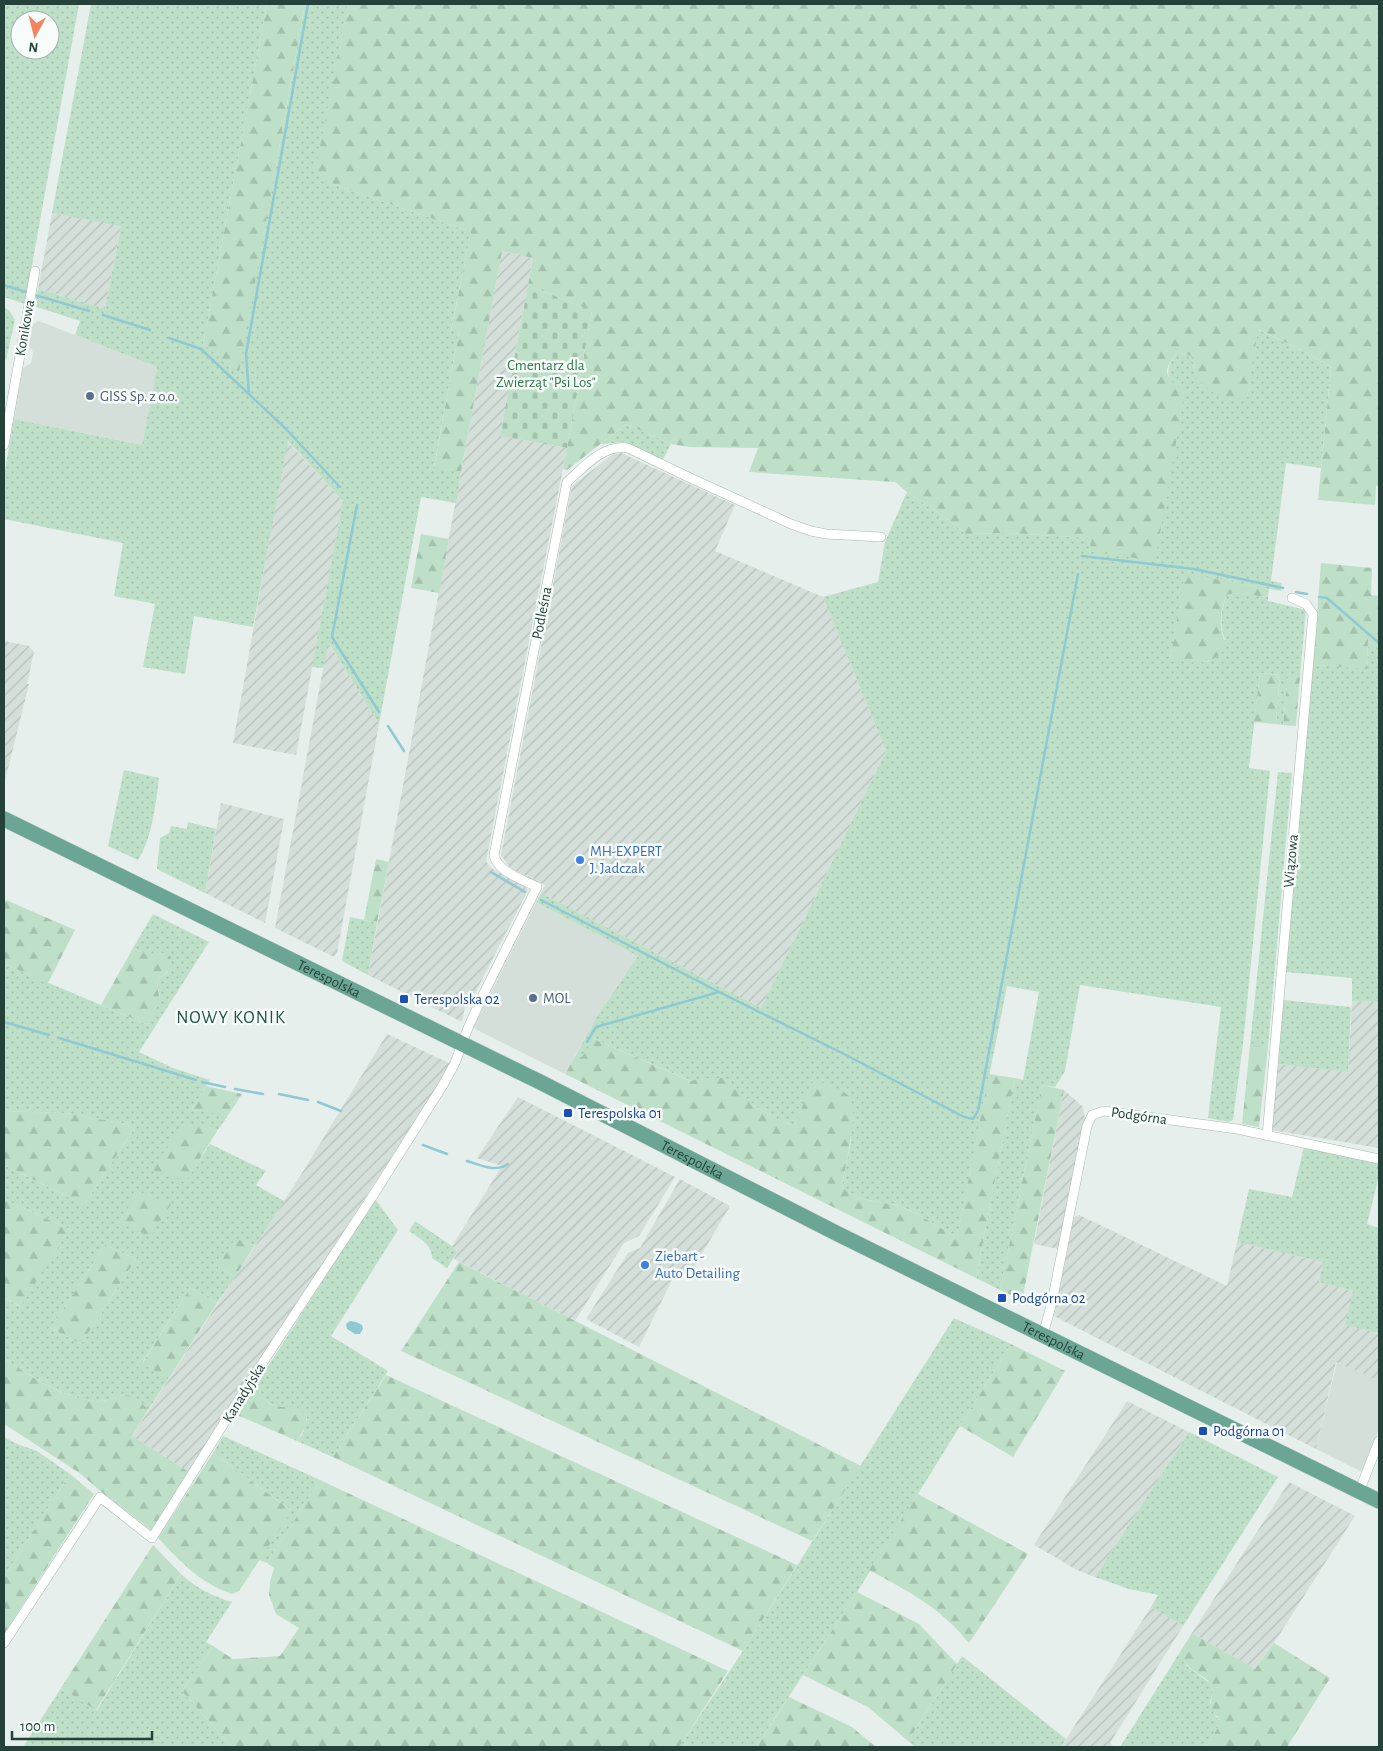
<svg xmlns="http://www.w3.org/2000/svg" width="1383" height="1751" font-family="'Alegreya Sans',sans-serif">
<style>
.built{fill:#d4dfda}
.industrial{fill:url(#industrial-furrows)}
.grass{fill:url(#grass-dots);fill-rule:evenodd}
.forest{fill:url(#forest-firs)}
.cemetery{fill:url(#cemetery-stones)}
.water{fill:#8ec9d4}
.lines{fill:none;stroke-linecap:round;stroke-linejoin:round}
.stream{stroke:#8ec9d4;stroke-width:2.5}
.minor-casing{stroke:#a8b8b2;stroke-width:10}
.primary-casing{stroke:#c2cac8;stroke-width:16}
.minor{stroke:#fff;stroke-width:9}
.primary{stroke:#6aa596;stroke-width:15}
.service-dot{fill:#5c6f8a;stroke:#f7fbf9;stroke-width:2}
.shop-dot{fill:#3f7fe0;stroke:#f7fbf9;stroke-width:2}
.transit-dot{fill:#1a4fb4;stroke:#f7fbf9;stroke-width:2}
.labels{text-anchor:middle;dominant-baseline:central;stroke-width:5;stroke-linejoin:round;paint-order:stroke}
.street-label{font-size:15px;fill:#24423a;stroke:#f7fbf9}
.park-label{font-size:15px;fill:#2d7a4b;stroke:#f7fbf9}
.service-label{font-size:15px;fill:#4e5e75;stroke:#f7fbf9;text-anchor:start}
.shop-label{font-size:15px;fill:#366cbe;stroke:#f7fbf9;text-anchor:start}
.transit-label{font-size:15px;fill:#164399;stroke:#f7fbf9;text-anchor:start}
.quarter-label{font-size:18px;letter-spacing:1px;fill:#1f5548;stroke:#f7fbf9}
</style>
<defs>
<pattern id="industrial-furrows" width="10" height="10" patternUnits="userSpaceOnUse" patternTransform="scale(1.25)"><rect width="10" height="10" fill="#d4dfda"/><path d="M-1 1l2-2M0 10L10 0M9 11l2-2" fill="none" stroke="#b6c1bc"/></pattern>
<pattern id="grass-dots" width="8" height="8" patternUnits="userSpaceOnUse" patternTransform="scale(1.25)"><rect width="8" height="8" fill="#bfe0c8"/><path d="M2 2h.1M6 6h.1" fill="none" stroke="#a4c1ad" stroke-width="1.8" stroke-linecap="round"/></pattern>
<pattern id="forest-firs" width="22" height="20" patternUnits="userSpaceOnUse" patternTransform="scale(1.25)"><rect width="22" height="20" fill="#bfe0c8"/><path d="M5 1l3.5 6h-7zM16 11l3.5 6h-7z" fill="#a4c1ad"/></pattern>
<pattern id="cemetery-stones" width="16" height="16" patternUnits="userSpaceOnUse" patternTransform="scale(1.25)"><rect width="16" height="16" fill="#bfe0c8"/><path d="M2 7V4a2 2 0 0 1 4 0v3zM10 15v-3a2 2 0 0 1 4 0v3z" fill="#a4c1ad"/></pattern>
</defs>
<rect width="100%" height="100%" fill="#e6efeb"/>
<path class="built" d="M39 321 157 367 142 445 14 419 23 368 31 363 33 352 28 345 31 325Z
M536 902 638 956 597 1016 565 1074 473 1028Z
M1337 1362 1379 1381V1428L1364 1473 1316 1449Z"/>
<path class="industrial" d="M52 213 121 225 105 309 38 289Z
M502 251 533 258 500 436 567 448 486 861 491 868 524 886 528 890 470 1003 466 1001 462 1022 368 975Z
M287 441 343 501 296 755 233 743Z
M621 453 735 505 715 551 823 597 886 751 761 1008 541 893 545 885 510 868 501 855 572 486 613 454Z
M4 641 29 646 34 652 27 684H29L4 785Z
M328 642 379 724 337 953 334 957 275 928Z
M221 803 284 819 265 923 205 893Z
M1352 1001 1379 1002V1148L1272 1130 1277 1064 1348 1072Z
M387 1034 451 1064 189 1472 132 1436 302 1173Z
M1064 1090 1083 1107 1085 1119 1059 1249 1034 1244Z
M518 1097 675 1177 639 1236 624 1243 575 1321 454 1259 457 1253 452 1246 502 1166 477 1158Z
M680 1179 730 1206 689 1276 677 1270 639 1347 586 1319 628 1253 640 1248Z
M1079 1215 1227 1286 1237 1242 1323 1262 1319 1282 1353 1291 1346 1325 1379 1333V1381L1336 1362 1316 1449 1054 1316 1074 1217Z
M1127 1401 1189 1432 1095 1577 1077 1570 1034 1545Z
M1289 1482 1355 1516 1274 1643 1255 1669 1192 1633Z
M1151 1607 1183 1626 1110 1743 1114 1747H1061Z"/>
<path class="grass" d="M4 4H79L25 304 4 297ZM20 20H50V50H20Z
M91 4H267L203 344 276 166 305 4H348L316 172 335 185 471 232 451 330 459 331 434 467 461 472 456 503 421 497 379 724 329 643 323 668 312 667 343 501 288 441 253 627 194 616 185 674 143 667 155 604 114 596 123 543 4 519V476L14 419 142 445 157 367 75 335 80 321 34 306 38 289 105 309 121 226 52 213Z
M4 307 9 310 15 320 6 360 4 359Z
M1257 329 1309 354 1331 368 1321 468 1286 463 1271 581 1282 583 1281 591 1186 574 1170 659 1202 662 1210 661 1225 639C1219 626 1221 607 1227 595L1234 593 1268 597V601L1306 610 1300 677 1288 676 1283 725 1276 724 1280 675 1260 673 1249 768 1270 771 1243 1044 1233 1120 1229 1122 1208 1118 1221 1007 1080 985 1065 1071 1055 1087 1042 1085 1000 1290 976 1278 1015 1078 1023 1080 1039 992 1007 986 957 1238C938 1227 917 1211 896 1205 879 1201 852 1201 842 1185L851 1141V1127L853 1116 819 1082 814 1080 794 1126 779 1120 758 1108 740 1094 704 1078 691 1081 594 1039 582 1058 576 1055 597 1016 638 956 536 902 541 893 761 1008 886 751 823 597 878 582 885 542 907 492 933 509 966 534 1006 533 1093 538 1090 551 1170 382C1166 370 1169 362 1178 353L1191 356 1197 378 1247 399Z
M626 424 671 444 662 461 624 442 601 444Z
M1368 640 1379 649V1002L1352 1001V978L1285 972 1313 665 1367 668Z
M124 770 159 778C156 803 152 839 138 860L108 846Z
M1278 772 1292 773 1268 1047 1250 1045Z
M188 822 216 829 205 893 157 869 160 838 169 833 171 826 187 829Z
M153 914 209 942 139 1052 173 1068 210 1080 191 1110 213 1112 227 1117 217 1131 204 1125 186 1180 210 1144 266 1171 256 1185 284 1201 255 1246 243 1241 218 1267 235 1277 217 1303 190 1288 142 1363 169 1378 148 1410C126 1381 118 1403 94 1401 62 1398 31 1375 4 1359V1298L20 1306 69 1229 4 1199V1165L84 1205 134 1129 126 1124 66 1113 4 1111V964L148 1025C152 1017 157 1007 159 999 162 985 148 983 168 972L164 953 150 956 133 948ZM105 1245 136 1259 81 1344 51 1328Z
M350 917 377 923 368 975 342 961Z
M1283 1000 1351 1007 1348 1072 1277 1064Z
M1304 1147 1379 1162V1176L1367 1224 1379 1228V1333L1345 1325 1353 1291 1319 1282 1323 1262 1237 1242 1249 1189 1292 1197Z
M375 1199 398 1230 331 1336 388 1371 333 1457 297 1441 303 1433 307 1418 292 1407C281 1409 269 1406 263 1396 260 1392 259 1389 256 1385Z
M415 1221 452 1246 457 1253 447 1268 432 1258C432 1244 419 1238 409 1231Z
M954 1318 1011 1344 857 1592 756 1747H679L743 1651Z
M1189 1432 1278 1477 1183 1626 1151 1607 1158 1595 1129 1589 1095 1577Z
M223 1436 320 1480 267 1563 259 1560 291 1510 213 1453Z
M4 1437 17 1444 37 1451 70 1474 4 1577Z
M181 1574C196 1588 212 1596 232 1602L206 1642 213 1646 182 1691 232 1747H23L61 1688 97 1710Z
M1180 1652 1187 1666 1211 1684 1213 1692 1210 1702 1216 1717 1222 1721 1206 1747H1120Z
M962 1656 1066 1739 1061 1747H915L908 1741Z"/>
<path class="forest" d="M267 4H305L239 372 203 344Z
M348 4H1379V486H1376L1375 505 1318 500 1331 368 1309 354 1258 329 1247 399 1220 398 1207 388 1197 378 1191 356 1178 353C1159 372 1167 380 1185 392L1155 561 1089 551 1092 538 1006 533 966 534 933 509 907 492 895 482 749 472 758 448 690 447 671 444 626 424 567 470 563 469 592 311 528 285 533 258 502 251 461 472 434 468 459 331H451L471 232 335 185 315 172Z
M421 534 449 539 439 593 411 588Z
M1321 563 1372 568 1371 595 1379 596V649L1368 640 1367 669 1313 665Z
M1185 573 1269 589 1268 597 1234 593 1227 595C1222 604 1219 621 1222 632 1223 637 1225 641 1226 648 1210 668 1193 662 1170 660Z
M1260 673 1280 675 1276 724 1254 722Z
M1288 675 1300 677 1296 726 1283 725Z
M376 859 389 862 377 923 364 920Z
M6 900 75 930 48 983 4 964V905Z
M133 948C147 955 149 956 164 953L171 957V969L160 977 157 982 160 1002 148 1025 101 1005Z
M594 1039 690 1081 704 1078H722L758 1108 779 1120 794 1126 814 1079C825 1085 840 1087 849 1096 860 1107 845 1169 842 1185 852 1201 879 1201 895 1205 917 1211 938 1227 957 1238L989 1074 1015 1078 976 1278 565 1074 576 1055 582 1057Z
M1250 1045 1268 1047 1259 1127 1242 1124Z
M1042 1085 1064 1090 1022 1300 1000 1290Z
M206 1086 242 1094 227 1117 213 1113 191 1110Z
M4 1111 66 1113 126 1124 134 1129 84 1205 4 1165Z
M183 1123 204 1125 217 1131 186 1181 153 1170Z
M138 1192 171 1204 150 1237 119 1222Z
M4 1199 69 1229 21 1306 4 1298Z
M235 1239 243 1241 254 1246 235 1277 218 1267Z
M105 1245 136 1259 81 1344 51 1328Z
M459 1262 861 1466 812 1541 401 1351Z
M190 1288 217 1303 169 1378 142 1364Z
M1011 1344 1065 1371 1013 1457 960 1426Z
M4 1359C31 1375 61 1398 94 1401 118 1403 126 1381 148 1410L132 1436 189 1472 151 1530 98 1489 81 1474 4 1424Z
M386 1375 797 1565 743 1651 333 1457Z
M256 1385C259 1389 260 1392 263 1396 271 1409 283 1407 296 1407 314 1416 305 1428 297 1441L237 1415Z
M213 1453 292 1511 239 1591 232 1594C200 1583 181 1562 158 1538Z
M70 1474 94 1494 4 1634V1577Z
M320 1480 728 1671 679 1747H232L182 1691 213 1646 233 1659 280 1656 299 1628 276 1614 269 1595 270 1582 274 1568 267 1563Z
M918 1494 1028 1554 969 1643C941 1608 908 1591 869 1570Z
M153 1545 181 1574 96 1710 61 1688Z
M857 1592 919 1624 957 1664 908 1741 868 1707 803 1675Z
M1192 1633 1255 1669 1274 1643 1330 1678 1287 1747H1206L1222 1721C1200 1704 1219 1696 1210 1683 1204 1676 1194 1672 1188 1666 1184 1662 1182 1657 1180 1652Z
M789 1697 852 1727 876 1747H756Z"/>
<path class="cemetery" d="M528 285 592 311 567 448 500 436Z"/>
<path class="water" d="M350 1321 356 1322 362 1325 363 1329 360 1334H355L347 1329 346 1324Z"/>
<g class="lines">
<path class="stream" d="M4 285 26 292
M35 295 89 311
M103 315 150 330
M169 338 201 349 286 429 340 487
M249 394 246 354 308 4
M357 505 332 637 379 712
M1082 556 1194 569 1283 588
M1296 592 1307 594
M1319 597 1327 598 1379 643
M388 726 404 751
M491 872 525 892
M541 900 719 992
M4 1022 49 1035
M59 1038 196 1080
M587 1042 596 1027 719 992 844 1054 964 1117 973 1119 978 1111 1078 574
M202 1082 225 1087
M235 1089 263 1094
M279 1094 308 1100
M318 1102 341 1111
M423 1145 447 1154
M467 1161C481 1165 495 1173 508 1164"/>
<defs>
<path id="minor" d="M4 445 35 271
M1267 1136 1313 614 1306 604 1292 598
M1043 1335 1052 1302 1087 1126 1092 1115 1104 1111 1237 1129 1379 1159
M1359 1492 1379 1441
M4 1643 100 1497 152 1538 248 1385 374 1194 443 1085 455 1063 468 1028 483 995 537 887C523 879 498 873 494 855L567 482C584 467 603 444 628 448L684 475 791 524 811 531 826 534 881 537"/>
<g id="primary">
<path id="s1" d="M4 819 540 1082 838 1234 1379 1501"/>
</g>
</defs>
<use href="#minor" class="minor-casing"/>
<use href="#primary" class="primary-casing"/>
<use href="#minor" class="minor"/>
<use href="#primary" class="primary"/>
</g>
<g class="service-dot">
<circle cx="90" cy="396" r="5"/>
<circle cx="533" cy="998" r="5"/>
</g>
<g class="shop-dot">
<circle cx="580" cy="860" r="5"/>
<circle cx="645" cy="1265" r="5"/>
</g>
<g class="transit-dot">
<rect x="399" y="994" width="10" height="10" rx="2.5"/>
<rect x="563" y="1108" width="10" height="10" rx="2.5"/>
<rect x="997" y="1293" width="10" height="10" rx="2.5"/>
<rect x="1198" y="1426" width="10" height="10" rx="2.5"/>
</g>
<g class="labels">
<g class="street-label">
<text transform="translate(25 328) rotate(-80)">Konikowa</text>
<text transform="translate(542 613) rotate(-79)">Podleśna</text>
<text transform="translate(1291 861) rotate(-85)">Wiązowa</text>
<text stroke="none"><textPath href="#s1" startOffset="362">Terespolska</textPath></text>
<text transform="translate(1139 1116) rotate(8)">Podgórna</text>
<text stroke="none"><textPath href="#s1" startOffset="768">Terespolska</textPath></text>
<text stroke="none"><textPath href="#s1" startOffset="1172">Terespolska</textPath></text>
<text transform="translate(244 1393) rotate(-58)">Kanadyjska</text>
</g>
<g class="park-label">
<text x="546" y="365">Cmentarz dla<tspan x="546" dy="17">Zwierząt "Psi Los"</tspan></text>
</g>
<g class="service-label">
<text x="100" y="396">GISS Sp. z o.o.</text>
<text x="543" y="998">MOL</text>
</g>
<g class="shop-label">
<text x="590" y="851">MH-EXPERT<tspan x="590" dy="17">J. Jadczak</tspan></text>
<text x="655" y="1256">Ziebart -<tspan x="655" dy="17">Auto Detailing</tspan></text>
</g>
<g class="transit-label">
<text x="414" y="999">Terespolska 02</text>
<text x="578" y="1113">Terespolska 01</text>
<text x="1012" y="1298">Podgórna 02</text>
<text x="1213" y="1431">Podgórna 01</text>
</g>
<g class="quarter-label">
<text x="231" y="1018">NOWY KONIK</text>
</g>
</g>
<rect width="1383" height="1751" fill="none" stroke="#24423a" stroke-width="10"/>
<g transform="translate(35 35) rotate(187)"><circle r="24" fill="#f7fbf9" stroke="#a3b1ad"/>
<path d="M0-4L9 19L0 12L-9 19Z" fill="#f4845f"/>
<text y="-8" font-size="14" font-weight="bold" text-anchor="middle" fill="#24423a">N</text>
</g>
<path d="M12 1731v8h140v-8" fill="none" stroke="#24423a" stroke-width="2.5"/>
<text x="20" y="1731" font-size="15" fill="#24423a" stroke="#f7fbf9" stroke-width="4" paint-order="stroke">100 m</text>
</svg>
